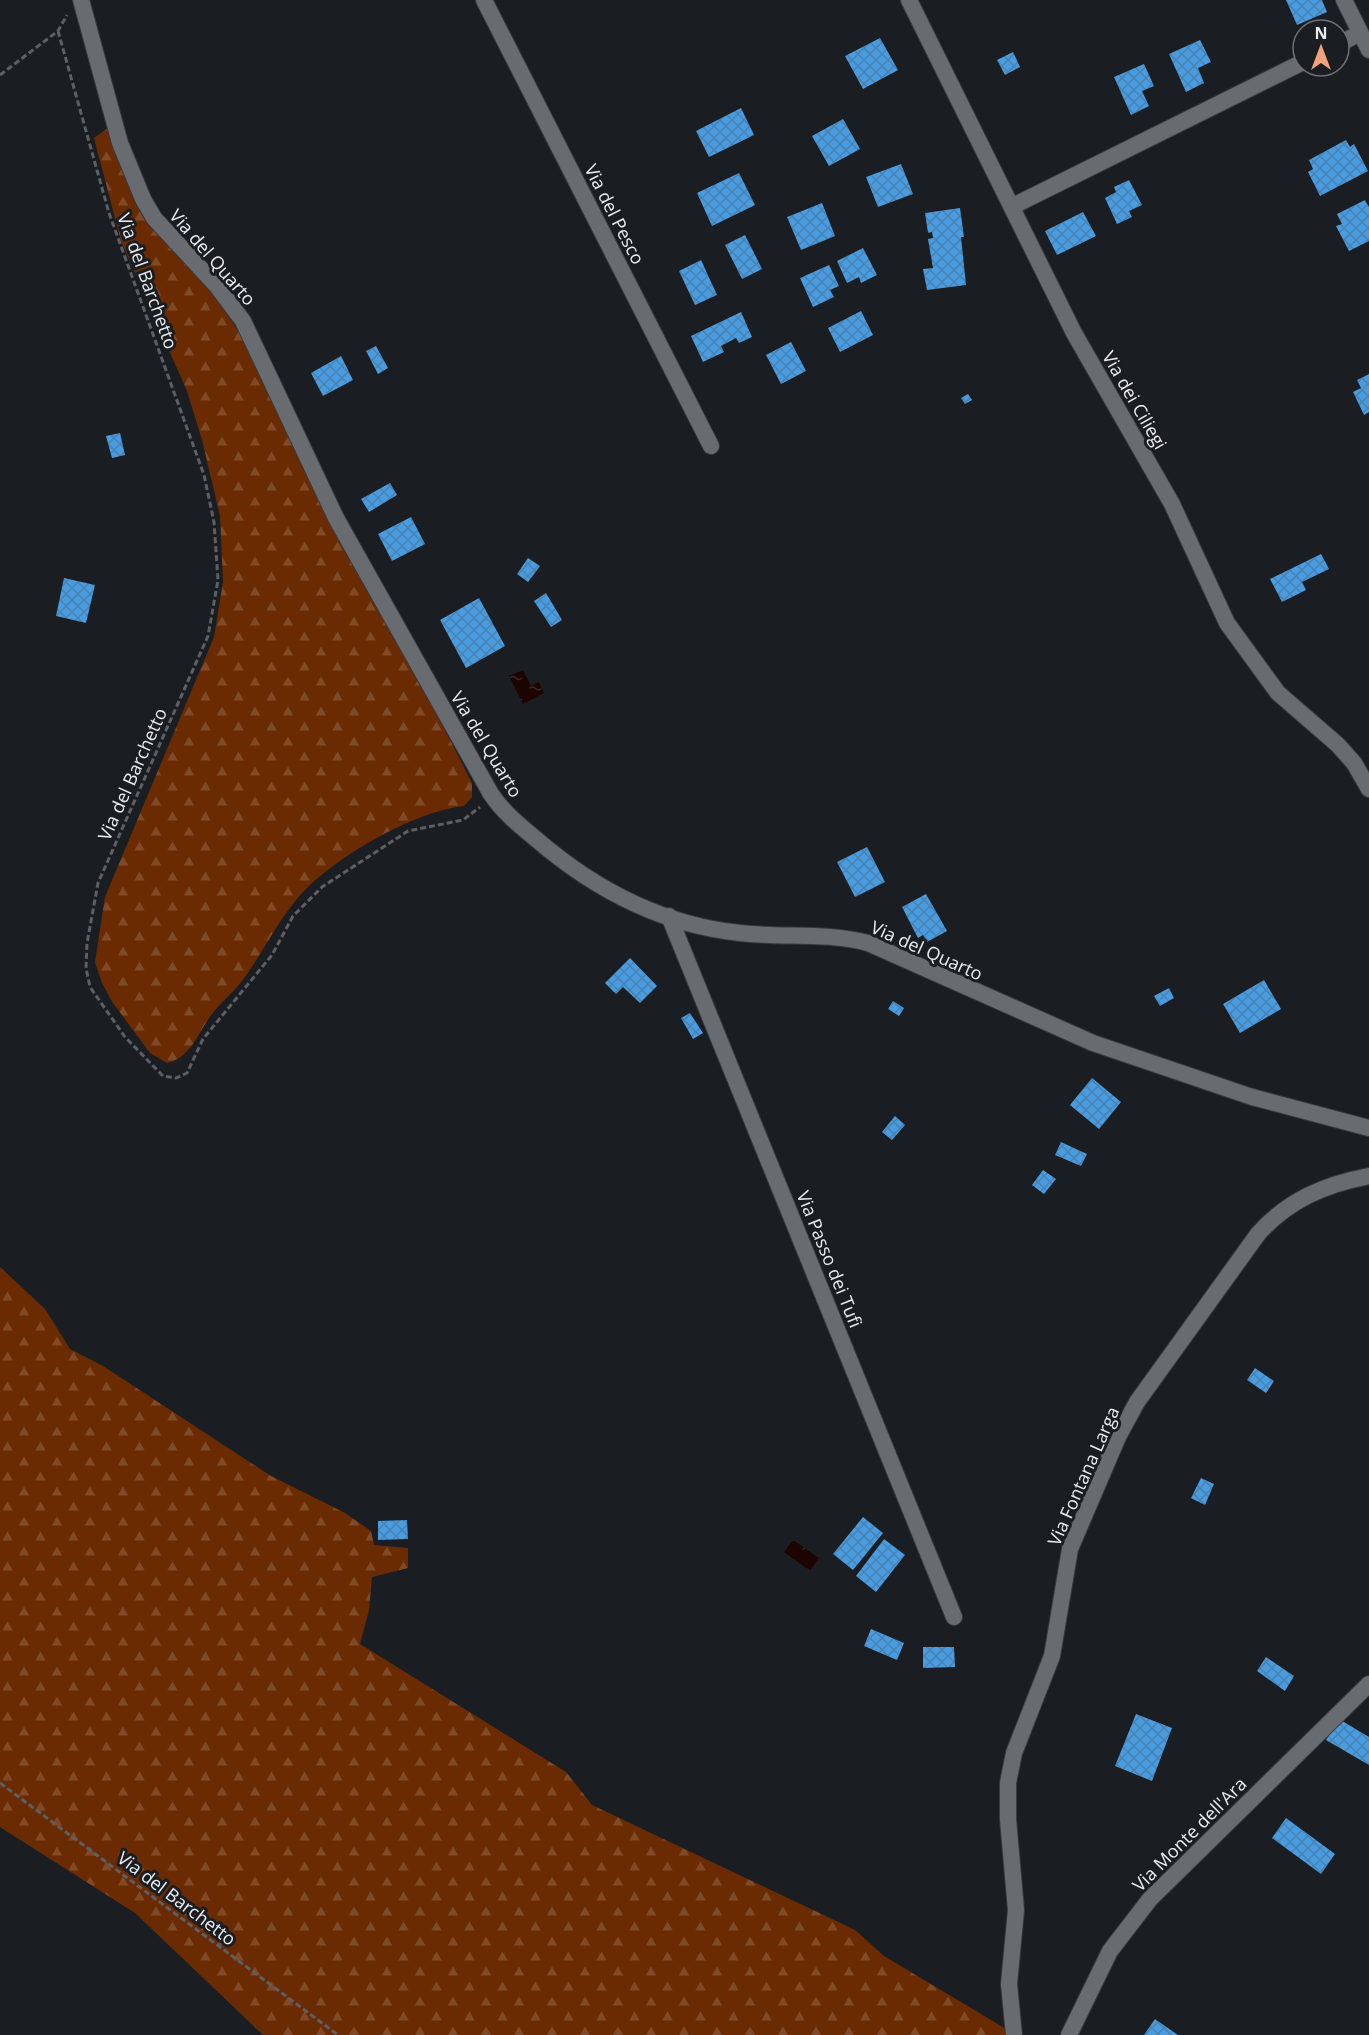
<svg xmlns="http://www.w3.org/2000/svg" width="1369" height="2035" font-family="'Open Sans',sans-serif">
<style>
.forest{fill:url(#forest-firs)}
.water{fill:url(#water-ripples)}
.building{fill:url(#building-cross-hatch)}
.lines{fill:none;stroke-linecap:round;stroke-linejoin:round}
.street-casing{stroke:#383a3d;stroke-width:18}
.path{stroke:#5c5f63;stroke-width:3;stroke-dasharray:6 3;stroke-linecap:butt}
.street{stroke:#686c71;stroke-width:16}
.labels{text-anchor:middle;dominant-baseline:central;stroke-width:6;stroke-linejoin:round;paint-order:stroke}
.street-label{font-size:18px;fill:#eaecef;stroke:#1a1e22}
</style>
<defs>
<pattern id="forest-firs" width="22" height="20" patternUnits="userSpaceOnUse" patternTransform="scale(1.5)"><rect width="22" height="20" fill="#6b2b02"/><path d="M5 1l3.5 6h-7zM16 11l3.5 6h-7z" fill="#804a27"/></pattern>
<pattern id="water-ripples" width="26" height="14" patternUnits="userSpaceOnUse" patternTransform="scale(1.5)"><rect width="26" height="14" fill="#1c0400"/><path d="M2 4q2-2 4 0t4 0M15 11q2-2 4 0t4 0" fill="none" stroke="#3d2926"/></pattern>
<pattern id="building-cross-hatch" width="8" height="8" patternUnits="userSpaceOnUse" patternTransform="scale(1.5)"><rect width="8" height="8" fill="#499cdf"/><path d="M0 0l8 8M0 8l8-8" fill="none" stroke="#4882b2"/></pattern>
</defs>
<rect width="100%" height="100%" fill="#1a1e22"/>
<path class="forest" d="M108 128 196 270 250 348 472 783V797L464 806C416 811 347 851 311 884 283 910 267 946 245 977 236 990 222 1001 212 1014 198 1032 191 1058 167 1063L150 1053 113 1003 102 983 95 962 105 897 214 637 223 582 220 516 202 440 187 391 121 241 94 138Z
M0 1267 45 1309 70 1349 103 1366 271 1476 345 1513 371 1531 374 1545 408 1548V1568L372 1577 369 1610 360 1644 566 1772 592 1805 855 1930 884 1956 1016 2035H263L135 1913 0 1827Z"/>
<path class="water" d="M523 670 531 686 539 682 544 693 523 704 509 676Z
M793 1540 819 1558 810 1571 784 1552Z"/>
<path class="building" d="M1286 0H1322L1327 12 1297 25Z
M880 38 898 70 863 89 845 56Z
M1200 40 1211 62 1198 68 1204 83 1186 92 1169 54Z
M1013 52 1020 67 1005 75 997 60Z
M1144 64 1154 86 1142 91 1149 106 1131 115 1114 77Z
M741 108 754 135 709 157 696 131Z
M843 119 860 149 829 166 812 136Z
M1346 140 1350 147 1354 144 1368 171 1320 196 1308 172 1313 169 1309 160Z
M901 164 913 194 878 207 866 177Z
M739 173 755 205 712 226 697 193Z
M1129 180 1142 205 1129 211 1132 217 1117 224 1105 198 1116 192 1114 187Z
M1365 200 1369 207V241L1349 251 1336 226 1342 224 1337 214Z
M822 203 835 236 801 250 787 217Z
M960 208 964 237H961L966 285 927 290 923 269 933 268 928 239 933 238 932 232 928 233 925 213Z
M1083 212 1096 236 1057 255 1045 231Z
M745 235 762 269 742 279 725 245Z
M863 248 877 275 861 283 859 277 847 283 837 261Z
M701 260 717 295 695 305 679 271Z
M829 265 839 286 830 290 834 297 813 307 800 278Z
M861 311 873 335 840 352 828 328Z
M741 312 752 337 739 343 736 338 721 346 724 352 703 362 691 336Z
M791 342 806 371 781 384 766 355Z
M376 346 388 368 378 374 366 351Z
M341 356 353 380 323 396 311 373Z
M1369 374V412L1364 415 1353 392 1361 388 1357 380Z
M968 394 972 400 965 404 961 398Z
M120 433 125 455 112 458 106 436Z
M390 483 397 495 369 512 361 499Z
M411 517 425 544 392 561 378 534Z
M1321 554 1329 569 1302 582 1306 590 1282 602 1270 579Z
M528 558 540 566 528 582 517 574Z
M64 578 95 585 86 623 56 616Z
M546 593 562 620 551 627 534 601Z
M479 598 505 646 466 668 440 620Z
M867 847 885 882 855 897 837 862Z
M926 894 947 931 927 942 923 935 918 938 902 907Z
M630 958 657 986 640 1003 623 987 616 994 605 983Z
M1264 980 1281 1009 1240 1033 1223 1004Z
M1169 988 1174 998 1160 1006 1154 996Z
M893 1001 904 1008 899 1016 888 1009Z
M690 1013 703 1033 693 1039 681 1018Z
M1092 1078 1121 1102 1099 1129 1070 1105Z
M895 1116 905 1125 892 1140 882 1132Z
M1061 1142 1087 1154 1081 1166 1055 1155Z
M1043 1170 1056 1179 1044 1194 1032 1185Z
M1255 1368 1274 1381 1266 1393 1247 1380Z
M1201 1478 1214 1484 1205 1505 1191 1498Z
M863 1517 883 1533 853 1570 833 1554Z
M407 1520 408 1539 378 1540V1521Z
M884 1539 905 1555 876 1592 856 1576Z
M871 1629 904 1643 897 1660 864 1646Z
M923 1647H954L955 1667 923 1668Z
M1266 1657 1294 1676 1285 1691 1257 1671Z
M1136 1714 1172 1728 1152 1781 1115 1766Z
M1339 1719 1369 1737V1765L1326 1740Z
M1286 1818 1335 1854 1321 1874 1272 1838Z
M1155 2019 1178 2035H1144Z"/>
<g class="lines">
<defs>
<path id="street" d="M81 0 120 143 143 199 154 218 216 285 243 321 336 518 491 794C503 812 519 825 536 839 594 889 663 925 740 933 783 938 826 932 868 943L1093 1043 1252 1097 1369 1128
M484 0 711 446
M909 0 1074 333 1172 504 1227 623 1278 693 1338 745 1354 763 1369 789
M1344 0 1369 50
M1339 44 1360 33
M1013 206 1303 62
M669 916 954 1617
M1014 2035 1009 1984 1016 1910 1008 1819V1783L1014 1753 1052 1656 1070 1549 1118 1437 1137 1402 1258 1234C1288 1200 1326 1184 1369 1176
M1069 2035 1110 1951 1150 1899 1369 1684"/>
</defs>
<use href="#street" class="street-casing"/>
<path class="path" d="M58 31 109 213 204 475 214 522 218 580 208 636 98 883 87 943 86 968 90 987 125 1037 163 1076 176 1078 187 1073 203 1039 272 955 293 916 322 887 408 831 463 820 480 807
M0 75 58 31 67 15
M0 1783 338 2035"/>
<use href="#street" class="street"/>
</g>
<g class="labels">
<g class="street-label">
<text transform="translate(615 214) rotate(63)">Via del Pesco</text>
<text transform="translate(213 257) rotate(49)">Via del Quarto</text>
<text transform="translate(148 281) rotate(70)">Via del Barchetto</text>
<text transform="translate(1135 400) rotate(60)">Via dei Ciliegi</text>
<text transform="translate(487 744) rotate(59)">Via del Quarto</text>
<text transform="translate(132 774) rotate(-66)">Via del Barchetto</text>
<text transform="translate(927 950) rotate(24)">Via del Quarto</text>
<text transform="translate(830 1259) rotate(68)">Via Passo dei Tufi</text>
<text transform="translate(1083 1476) rotate(-66)">Via Fontana Larga</text>
<text transform="translate(1189 1834) rotate(-45)">Via Monte dell'Ara</text>
<text transform="translate(177 1898) rotate(37)">Via del Barchetto</text>
</g>
</g>
<g transform="translate(1321 48)"><circle r="28" fill="#1a1e22" stroke="#6d7074" stroke-width="1.5"/>
<path d="M0-4.5L10 22L0 15L-10 22Z" fill="#f1a27b"/>
<text y="-9" font-size="16" font-weight="bold" text-anchor="middle" fill="#eaecef">N</text>
</g>
</svg>
